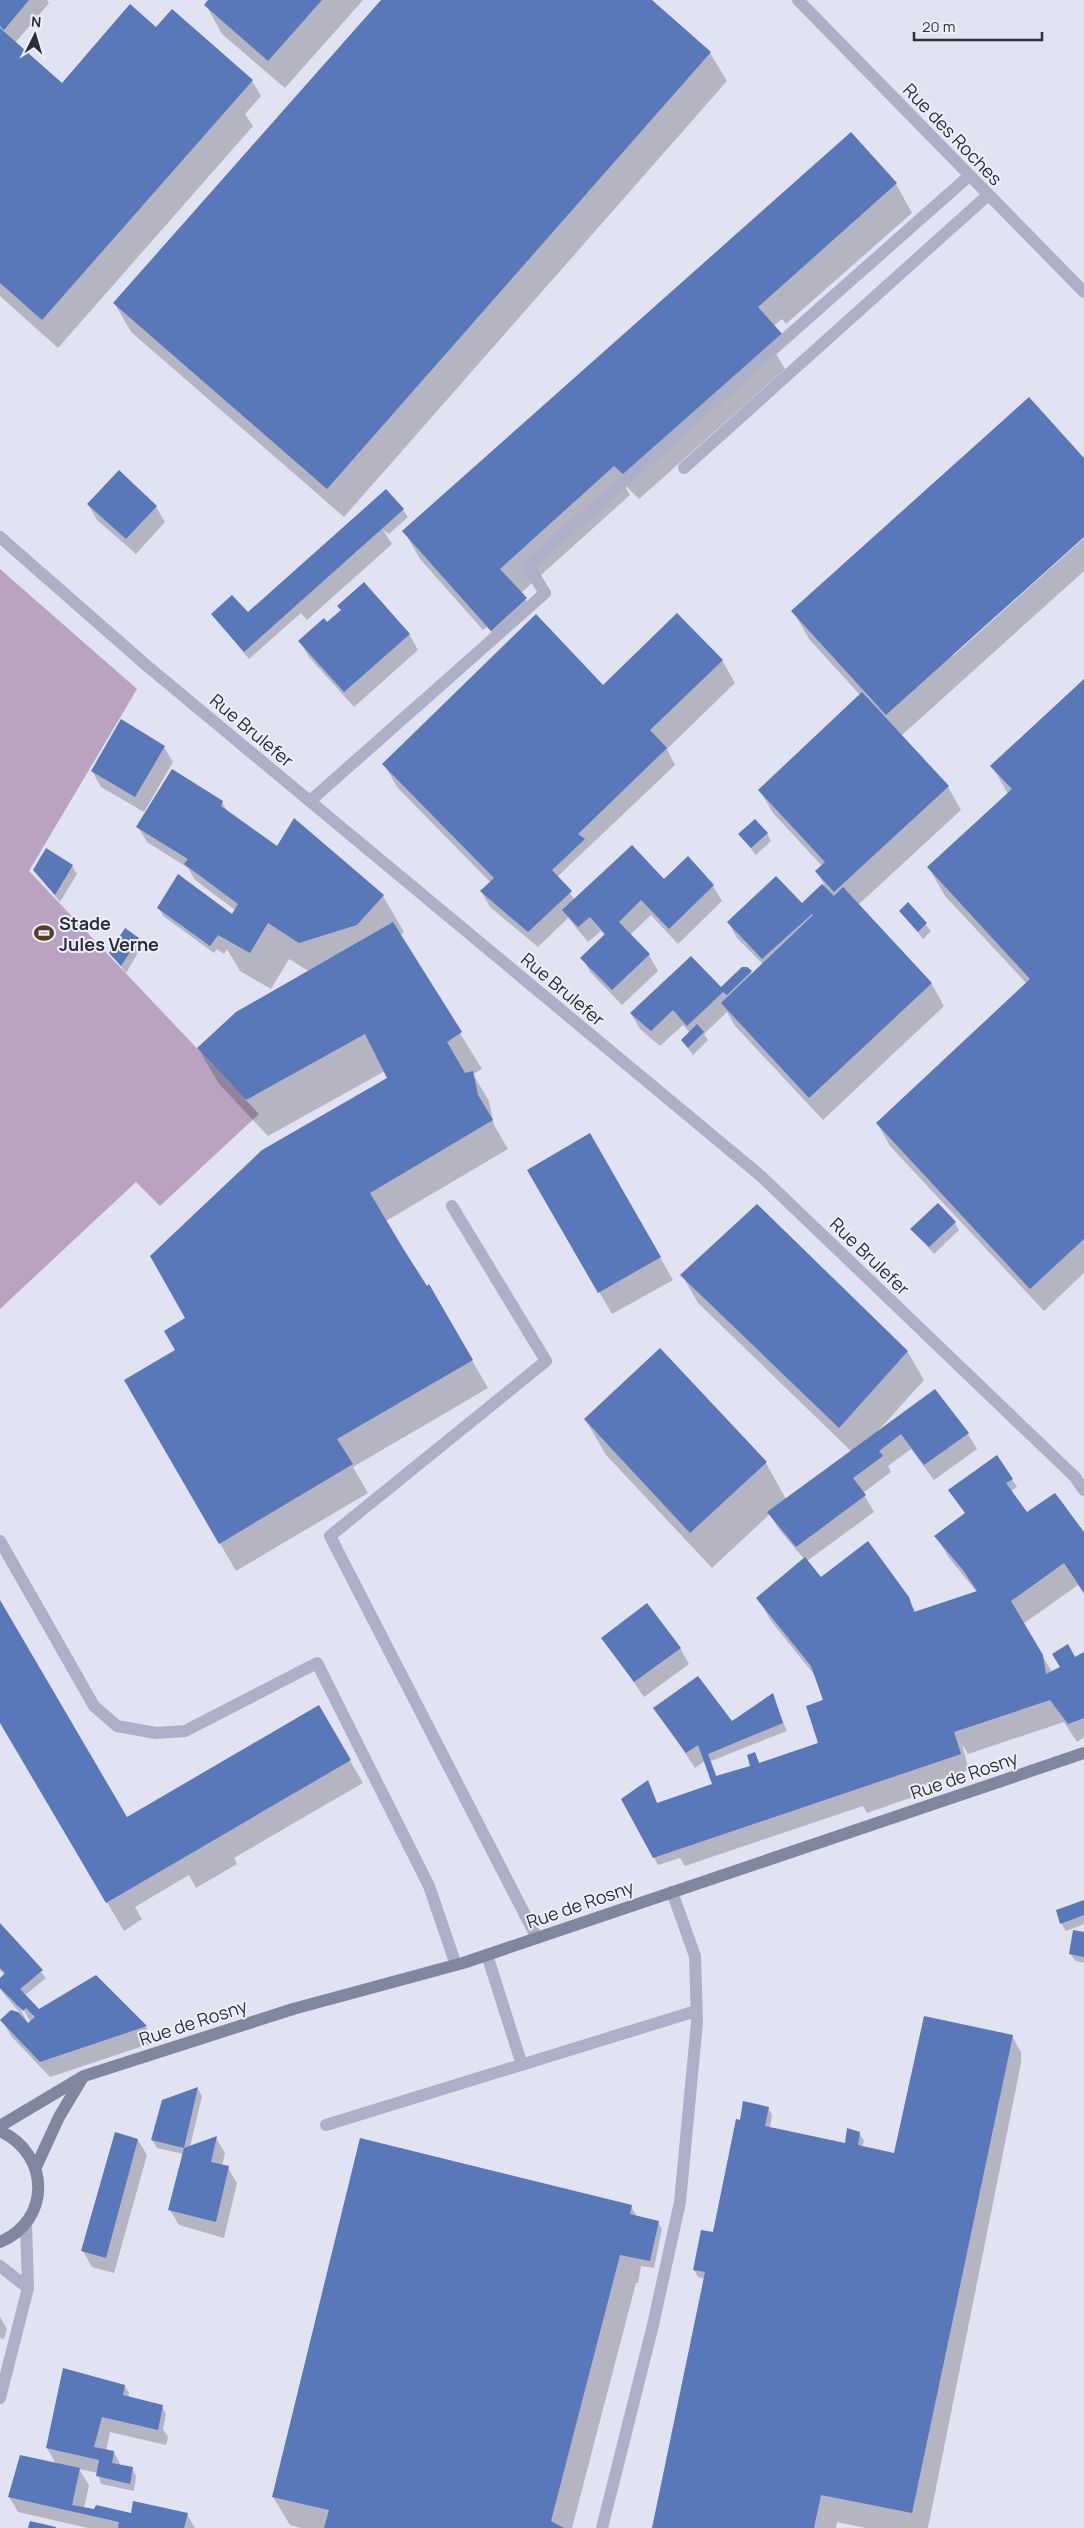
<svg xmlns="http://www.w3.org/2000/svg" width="1084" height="2528" font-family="Manrope,sans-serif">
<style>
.park{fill:#b9a3c0}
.shadow{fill:#0003;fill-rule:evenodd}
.building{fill:#5878ba}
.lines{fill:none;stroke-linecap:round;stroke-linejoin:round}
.service{stroke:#acafc6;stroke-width:12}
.minor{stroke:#acafc6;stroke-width:12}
.secondary{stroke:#80869d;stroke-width:12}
.labels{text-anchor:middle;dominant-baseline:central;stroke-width:4;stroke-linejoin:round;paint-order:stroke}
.street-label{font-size:18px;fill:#2c2f39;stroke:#eeeff9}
.poi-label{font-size:18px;font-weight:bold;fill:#2c2f39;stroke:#eeeff9;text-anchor:start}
</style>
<rect width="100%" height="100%" fill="#e2e3f2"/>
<path class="park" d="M0 569 137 689 29 871 259 1114 160 1206 136 1182 0 1309Z"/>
<path class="shadow" d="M0 0H47L49 3 15 43 62 84 157 29 252 81 261 96 245 114 253 126 58 348 0 296Z
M210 0H363L285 88 222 34 206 5Z
M383 0H650L710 53 727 81 344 517 131 332 115 304Z
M851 134 896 184 912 213 786 324 782 319 774 326 776 354 785 369 639 499 623 483 630 495 521 593 530 606 496 637 487 627 483 630 420 559 404 531Z
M1084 460V535L952 655 953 656 1084 538V571L901 736 948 787 961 810 858 905 931 983 944 1006 823 1120 735 1026 727 1012 704 1034 708 1040 693 1055 682 1040 690 1033 683 1025 660 1046 640 1029 631 1014 720 989 751 972 752 975 763 964 737 938 728 922 805 908 803 903 824 884 816 871 822 866 773 813 760 791 860 695 809 639 793 611Z
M88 504 156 507 165 522 136 554 97 520Z
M403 510 408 517 389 534 383 530 392 544 307 620 301 613 249 659 212 614H248Z
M327 624 409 634 418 650 354 707 309 657 300 641Z
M722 660 735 683 667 749 675 765 557 877 575 900 663 881 688 858 713 886 722 901 678 944 651 915 630 935 649 955 658 971 622 1005 591 973 582 958 605 936 601 931 588 942 568 918 538 947 490 907 481 891 491 883 397 787 384 764 603 687Z
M1084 681V1273L1044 1311 890 1146 877 1123 1027 984 945 896 929 868 1008 794 992 766Z
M164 747 173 762 144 812 101 787 92 771Z
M222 802 228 813 277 847 383 896 404 932 400 936 482 1069 473 1074 489 1101 494 1125 508 1149 386 1221 427 1287 429 1286 488 1388 353 1467 368 1493 236 1571 125 1380 176 1350 186 1318 388 1078 385 1071 268 1136 219 1084 198 1048 310 972 289 959 271 989 240 971 227 949 224 954 217 949 214 953 163 916 159 908 232 915 235 910 195 880 188 868 147 842 138 827Z
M767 833 771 841 756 855 740 835Z
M72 866 77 874 60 902 34 870Z
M908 904 931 931 923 939 901 912Z
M138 938 142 946 126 973 111 953Z
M590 1134 673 1280 612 1314 529 1171Z
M955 1223 959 1230 934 1254 912 1229Z
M682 1275 907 1351 924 1380 878 1431 968 1434 977 1449 934 1480 911 1449 888 1466 891 1472 863 1493 874 1512 807 1561 821 1579 908 1598 916 1612 977 1592 949 1558 936 1536 966 1514 996 1456 1017 1487 1011 1491 1031 1519 1054 1494 1061 1500 1084 1534V1594L1078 1585 1023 1624 1052 1672 1084 1653V1737L1077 1742 1064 1722 968 1754 962 1744 969 1770 922 1786 924 1793 867 1813 863 1806 685 1866 680 1858 658 1865 622 1799 647 1782 657 1804 714 1785 705 1761 695 1768 655 1708 731 1723 772 1695 787 1731 711 1761 717 1777 751 1767 754 1753 760 1764 820 1743 825 1701 816 1677 771 1621 758 1598 804 1559 778 1528 770 1514 712 1568 606 1455 585 1419 766 1463 786 1499 852 1452 698 1303Z
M0 1602 127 1819 319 1707 363 1783 234 1858 237 1864 196 1888 189 1875 135 1907 142 1919 124 1931 0 1721Z
M603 1638 680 1648 689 1664 644 1697Z
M1084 1902V1924L1066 1931 1061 1923Z
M0 1925 46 1978 24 1996 38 2011 96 1977 146 2027 155 2042 50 2077 11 2036 2 2020 11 2012 20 2013 0 1989V1979L5 1975 0 1970ZM21 2005 31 2023H28L19 2007Z
M1084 1934V1963L1075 1961 1070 1953Z
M1012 2036 1021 2052V2063L928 2528H866L837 2522 836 2528H653L705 2279 698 2277 694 2270 714 2234 742 2122 768 2108 772 2115 770 2128 846 2144 859 2133 864 2141 862 2147 895 2154Z
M198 2089 202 2096 190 2147 216 2138 225 2153 222 2166 228 2168 237 2183 224 2238 179 2225 170 2210 183 2154 157 2148 152 2140 163 2101Z
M138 2140 147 2155 114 2273 92 2267 83 2251Z
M631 2206 637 2217 658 2222 662 2229 654 2268 641 2266 638 2283H636L572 2528H301L290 2525 273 2497Z
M0 2317 7 2329 4 2339 0 2338Z
M125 2386 129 2393 128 2398 162 2406 166 2414 163 2429 168 2437 166 2445 110 2432 106 2451 114 2452 121 2466 132 2468 136 2476 134 2491 101 2484 98 2473 79 2469 89 2485 84 2508 132 2514H187L195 2528H88L18 2512 9 2497 56 2464 47 2448Z"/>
<path class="building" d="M0 0H29L4 30 0 26Z
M208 0H322L268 61 204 5Z
M381 0H652L711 52 327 489 113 303Z
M130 4 156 27 172 9 253 80 42 320 0 283V28L62 83Z
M851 132 897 183 758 307 784 336 626 477 614 466 500 569 527 598 491 631 402 531Z
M1029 397 1084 458V537L886 715 791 611Z
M119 470 157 506 126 539 87 504Z
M386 489 404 509 244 652 211 614 232 595 248 612Z
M364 582 410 634 344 692 298 641 324 618 327 622 341 610 337 606Z
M677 613 723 660 650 730 667 748 578 834 585 839 552 870 572 891 528 932 480 891 494 878 382 764 536 614 603 685Z
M1084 679V1239L1030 1289 876 1123 1030 979 927 867 1012 789 990 766Z
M862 692 949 786 834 892 815 871 825 862 758 790Z
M121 719 165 746 135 797 91 771Z
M172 769 223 801 221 806 277 846 294 818 384 895 357 925 299 943 268 923 250 953 218 935 210 946 157 908 178 874 232 914 238 904 184 864 188 859 136 827Z
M755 819 768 833 751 848 738 834Z
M632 845 664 879 688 856 714 885 669 929 641 900 619 922 650 954 612 990 580 958 605 934 590 917 578 927 562 910Z
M46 848 73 865 55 895 33 870Z
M776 876 802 903 822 884 834 896 843 887 932 983 809 1098 721 1003 813 915 812 914 762 959 727 922Z
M908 902 927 923 918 932 899 911Z
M393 922 462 1032 447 1042 465 1073 473 1071 478 1095 493 1120 370 1193 404 1250 427 1286 429 1284 473 1360 337 1439 353 1464 219 1544 124 1380 175 1350 164 1331 185 1318 150 1256 262 1150 387 1078 365 1034 246 1100 197 1048 236 1012Z
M125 928 139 938 121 966 109 953Z
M691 956 721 987 742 967H747L752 971 727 995 723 992 687 1026 673 1010 651 1031 630 1013Z
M697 1024 704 1032 688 1048 681 1040Z
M590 1133 661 1257 598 1293 527 1170Z
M938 1203 956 1222 929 1247 910 1229Z
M757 1204 908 1351 839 1428 680 1275Z
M660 1348 767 1462 690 1533 584 1419Z
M935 1389 969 1433 924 1465 901 1434 879 1451 883 1456 853 1478 866 1495 796 1547 767 1512Z
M997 1455 1013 1479 1006 1483 1027 1512 1055 1493 1084 1532V1593L1064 1563 1011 1601 1043 1655 1046 1674 1060 1667 1052 1654 1068 1644 1075 1657 1084 1652V1718L1068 1724 1050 1700 954 1732 961 1754 653 1858 621 1799 648 1780 657 1803 712 1784 698 1745 686 1753 653 1708 698 1676 732 1721 773 1693 783 1723 708 1754 716 1776 750 1766 747 1755 755 1752 759 1763 818 1743 806 1706 823 1700 811 1666 756 1598 805 1557 821 1577 868 1541 909 1597 914 1612 977 1591 963 1570 934 1536 965 1513 948 1490Z
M0 1600 127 1817 319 1705 351 1760 106 1903 0 1723Z
M647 1603 681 1648 634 1682 601 1638Z
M1084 1900V1915L1060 1924 1056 1910Z
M0 1923 43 1970 20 1989 39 2009 96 1975 147 2026 40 2062 0 2020 11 2010 18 2012 28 2023 35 2017 26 2008 23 2011 0 1988V1978L5 1973 0 1968Z
M1073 1930 1084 1932V1957L1069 1954Z
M924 2016 1013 2035 912 2513 821 2495 814 2528H652L705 2272 693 2270 701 2230 713 2232 736 2119 740 2120 743 2101 769 2107 765 2126 845 2143 847 2128 860 2132 858 2145 894 2153Z
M198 2087 184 2148 151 2140 162 2100Z
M115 2132 138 2139 106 2258 81 2251Z
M217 2136 211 2162 229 2166 216 2222 168 2210 184 2148Z
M360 2138 632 2205 630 2214 659 2221 650 2261 620 2255 551 2521 564 2528H324L329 2510 272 2497Z
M63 2368 125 2385 123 2395 163 2405 158 2430 102 2417 94 2447 114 2451 112 2463 133 2467 130 2484 96 2476 99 2460 46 2448Z
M20 2455 80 2468 72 2505 94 2509 96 2505 131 2513 133 2501 188 2513 184 2528H118L119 2522 8 2497Z
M30 2521 56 2527V2528H28Z"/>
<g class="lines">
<path class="service" d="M684 468 988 195
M310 801 545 593 528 566 969 176
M452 1206 546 1361 330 1536 537 1938
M0 1541 94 1706 117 1726 156 1733 185 1731 317 1663 429 1886 456 1965
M487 1955 522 2065
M326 2125 696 2011
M602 2528 653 2325 680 2202 697 2022 695 1956 672 1892"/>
<path class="minor" d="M798 0 1084 292
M0 537 146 665 762 1177 1075 1477 1084 1490
M0 2266 28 2288
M0 2398 28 2288 26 2223"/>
<path class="secondary" d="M0 2126 84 2076 293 2009 463 1963 1084 1753
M0 2131C50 2154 52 2220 0 2242
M36 2167 59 2117 83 2077"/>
</g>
<defs>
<symbol id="stadium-bare" viewBox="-9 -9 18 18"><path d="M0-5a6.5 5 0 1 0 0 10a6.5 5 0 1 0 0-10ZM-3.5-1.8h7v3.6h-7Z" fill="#563e25" stroke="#eeeff9" stroke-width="2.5" paint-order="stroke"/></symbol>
</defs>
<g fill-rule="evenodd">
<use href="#stadium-bare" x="30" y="919" width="28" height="28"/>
</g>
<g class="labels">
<g class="street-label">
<text transform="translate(953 134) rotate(46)">Rue des Roches</text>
<text transform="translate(252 730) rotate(40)">Rue Brulefer</text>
<text transform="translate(563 989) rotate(40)">Rue Brulefer</text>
<text transform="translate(870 1256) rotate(44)">Rue Brulefer</text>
<text transform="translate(964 1775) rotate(-19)">Rue de Rosny</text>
<text transform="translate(580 1904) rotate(-19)">Rue de Rosny</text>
<text transform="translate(193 2022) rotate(-18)">Rue de Rosny</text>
</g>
<g class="poi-label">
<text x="59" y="923">Stade<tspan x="59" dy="21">Jules Verne</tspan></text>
</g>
</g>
<g transform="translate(35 35) rotate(5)" stroke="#eeeff9" stroke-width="4" paint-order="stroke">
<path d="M0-4L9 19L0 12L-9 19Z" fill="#2c2f39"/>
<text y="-8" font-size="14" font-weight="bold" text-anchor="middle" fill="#2c2f39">N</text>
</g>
<path d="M914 32v8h128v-8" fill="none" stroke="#2c2f39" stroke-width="2.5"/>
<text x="922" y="32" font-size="15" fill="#2c2f39" stroke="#eeeff9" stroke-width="4" paint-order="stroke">20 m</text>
</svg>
